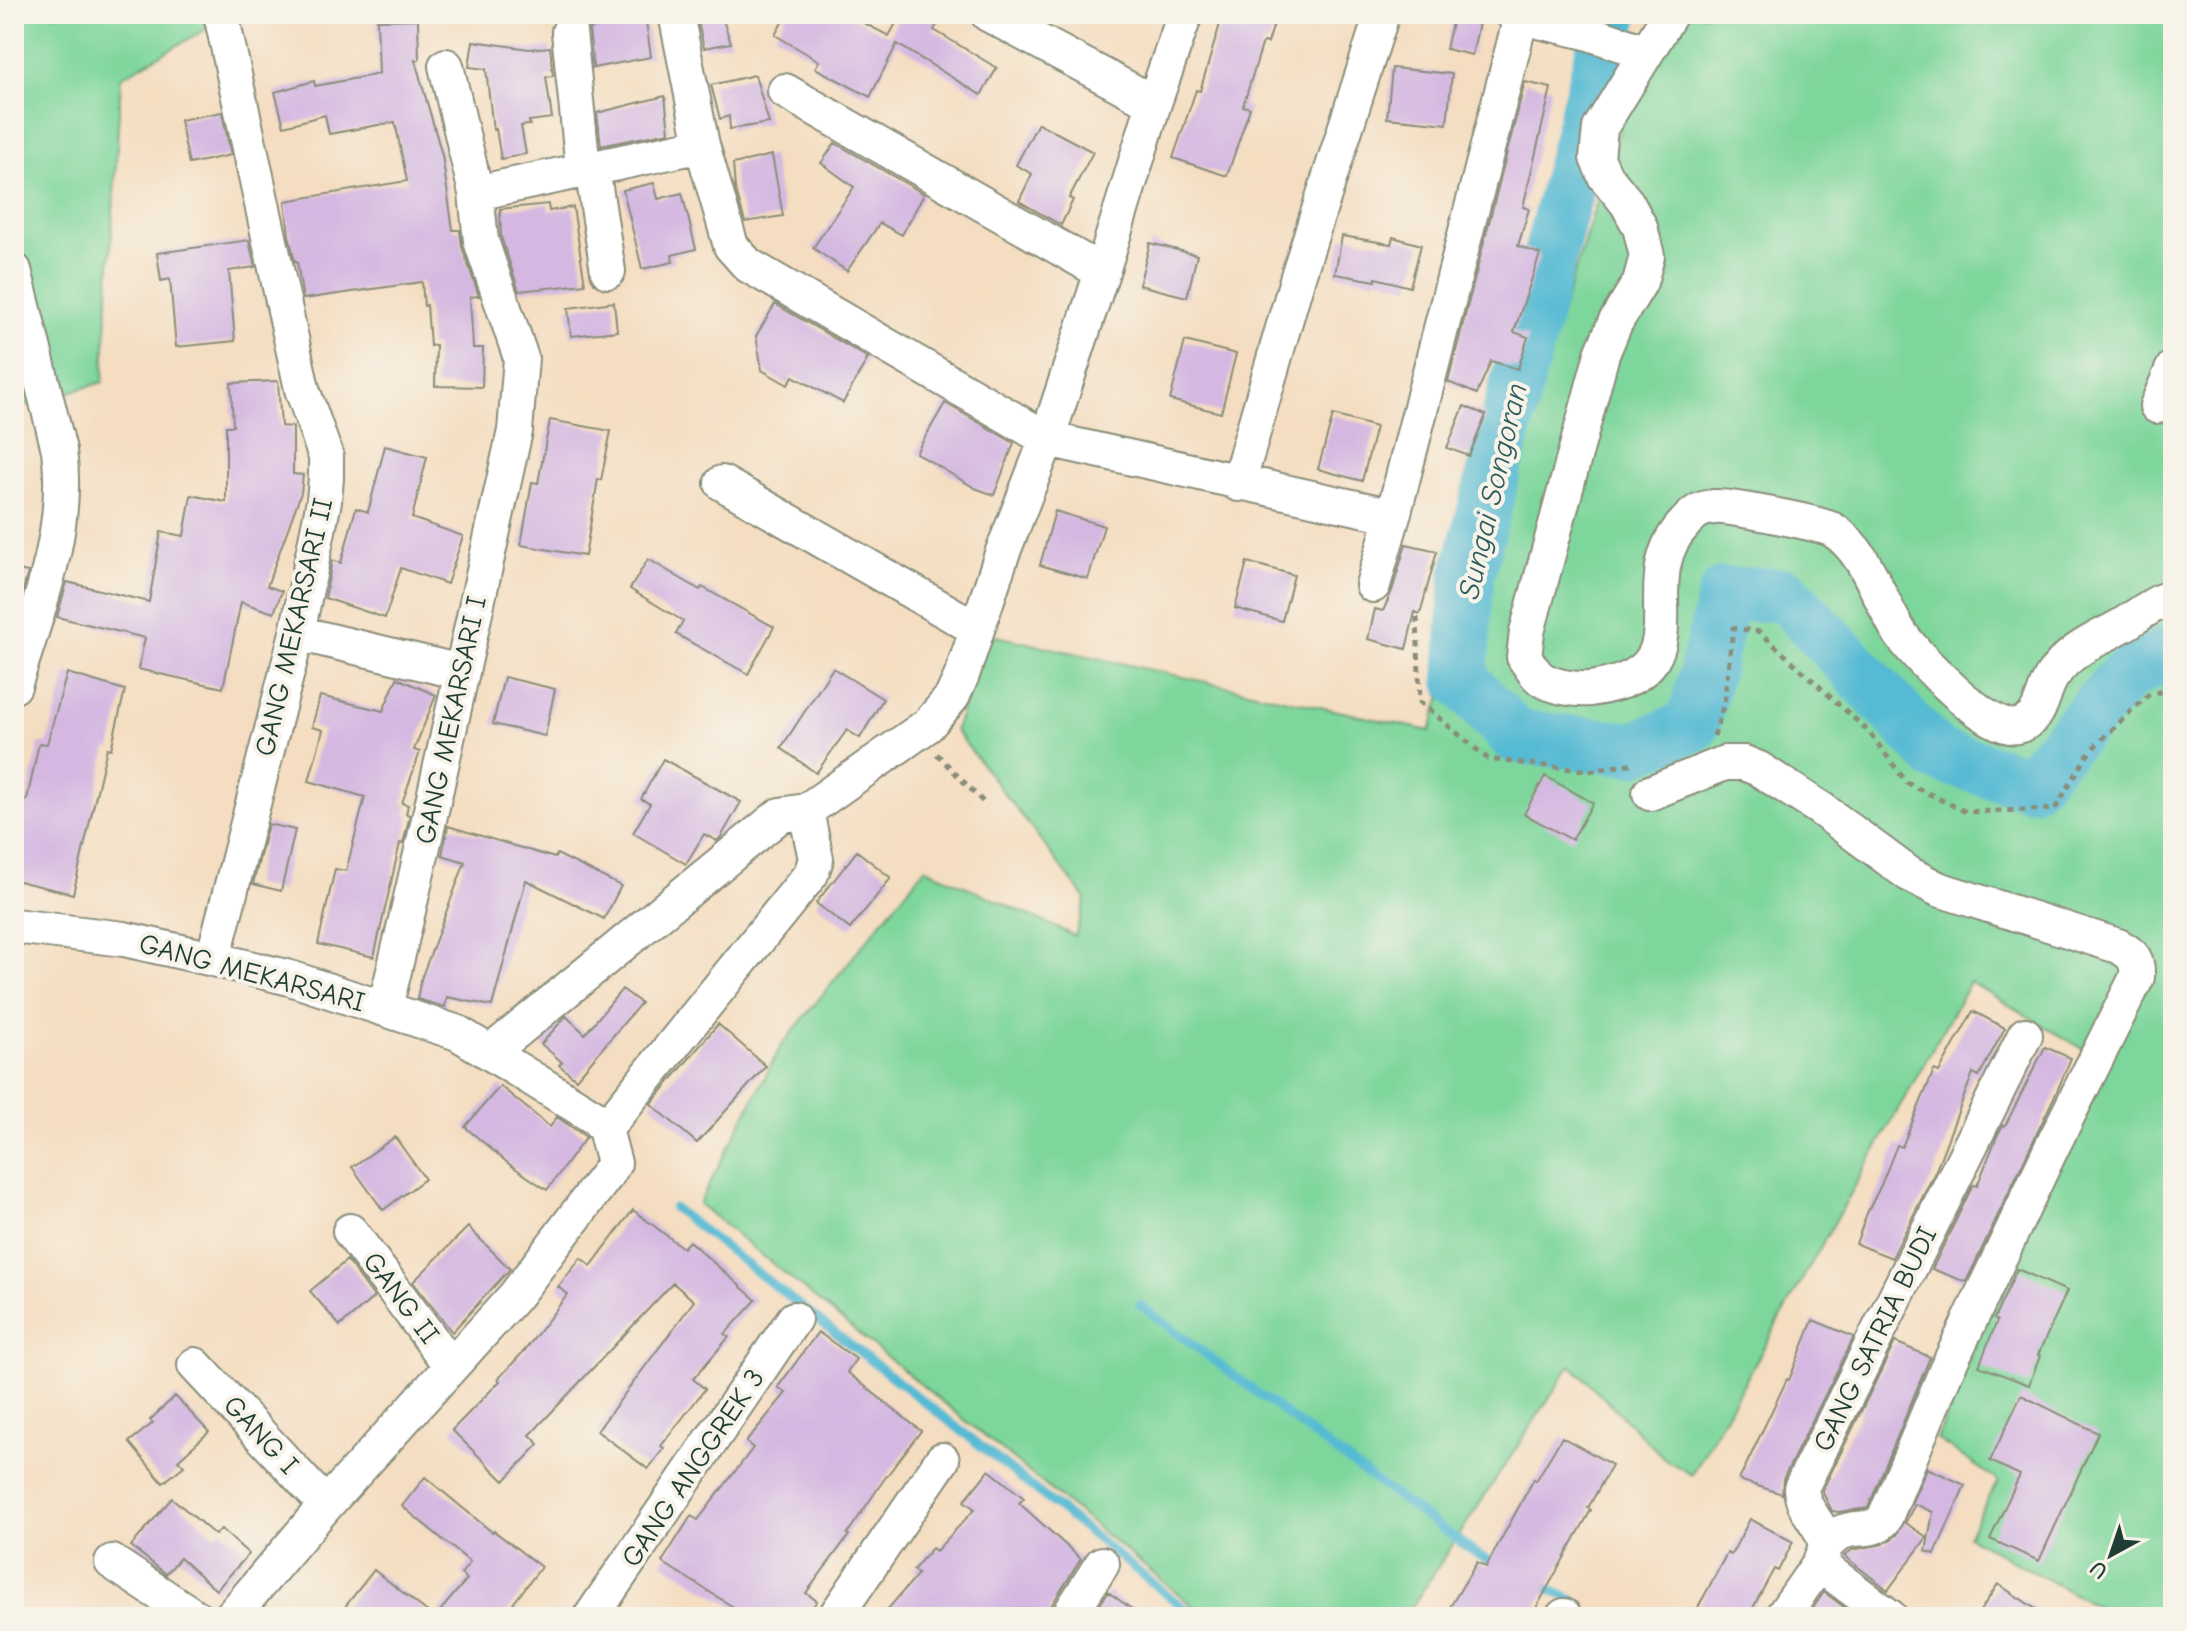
<svg xmlns="http://www.w3.org/2000/svg" width="2187" height="1631" font-family="'Comic Neue',sans-serif">
<style>
.green{fill:#7dd69b;stroke:#4e8a68;stroke-width:2}
.lines{fill:none;stroke-linecap:round;stroke-linejoin:round}
.stream{stroke:#55bad3;stroke-width:9}
.river{stroke:#55bad3;stroke-width:54}
.building{fill:#d4b8e1}
.minor-casing{stroke:#8a8d7a;stroke-width:38}
.path{stroke:#8a8d7a;stroke-width:5;stroke-dasharray:6 6;stroke-linecap:butt}
.minor{stroke:#fff;stroke-width:34}
.labels{text-anchor:middle;dominant-baseline:central;stroke-width:8;stroke-linejoin:round;paint-order:stroke}
.street-label{font-size:28px;fill:#1f3d34;stroke:#f7f3e8}
.water-label{font-size:30px;font-style:italic;fill:#2c5c5c;stroke:#f7f3e8}
</style>
<rect width="100%" height="100%" fill="#f7f3e8"/>
<filter id="ink" filterUnits="userSpaceOnUse"><feTurbulence type="fractalNoise" baseFrequency=".0125" numOctaves="2"/><feDisplacementMap in="SourceGraphic" scale="16" xChannelSelector="R" yChannelSelector="G"/><feConvolveMatrix kernelMatrix="1 2 1 2 8 2 1 2 1" color-interpolation-filters="sRGB"/></filter>
<filter id="wash" filterUnits="userSpaceOnUse"><feTurbulence type="fractalNoise" baseFrequency=".006" numOctaves="4" result="noise"/><feDisplacementMap in="SourceGraphic" scale="32" xChannelSelector="R" yChannelSelector="G"/><feGaussianBlur stdDeviation="1.8" result="paint"/><feColorMatrix in="noise" values="0 0 0 0 0 0 0 0 0 0 0 0 0 0 0 0 0 1.4 0 .05"/><feComposite in="paint" operator="in"/></filter>
<g filter="url(#wash)">
<rect width="100%" height="100%" fill="#f4ddc0"/>
<path class="green" d="M14 14H233L121 77 103 382 14 409Z
M1656 14H2173V1617H2116L1968 1536 1998 1481 1937 1439 2093 1055 1970 982 1692 1475 1665 1459 1571 1365 1405 1617H1207L699 1204 781 1046 925 868 1075 936 1086 899 955 730 987 634 1430 731Z"/>
<g class="lines">
<path class="stream" d="M674 1208 963 1432 1195 1617
M1140 1305 1371 1478 1480 1556 1499 1565
M1538 1584 1573 1600"/>
<path class="river" d="M1612 14 1467 577 1461 679 1515 736 1633 749 1693 725 1725 594 1785 595 1937 755 2030 783 2126 675 2173 650"/>
</g>
<g id="blocks">
<path class="building" d="M620 14H645L651 57 593 68 589 29 621 23Z
M696 14H721L731 43 704 48Z
M787 14H846L889 36 901 14H943L934 30 997 68 981 95 897 44 870 97 815 68 819 61 775 35Z
M1223 14H1277L1268 43 1263 42 1243 106 1250 108 1227 176 1173 158 1196 90 1200 91Z
M1454 14H1481L1472 55 1446 49Z
M418 19 419 60H415L442 155 453 230H460L462 247 479 296 470 297 473 348H483L482 387 435 386 436 345 430 346 427 305 424 306 422 282 303 299 297 262H295L289 235 285 201 407 181 395 122 329 134 325 115 284 126 275 92 314 81 315 86 379 74 377 20Z
M473 41 529 49 550 47 553 76 546 77 552 118 529 121 530 125 521 126 526 154 501 159 496 129 493 130 486 69 469 67Z
M1392 68 1452 74 1447 124 1387 118Z
M755 75 769 123 730 129 729 116 720 119 711 85Z
M1525 82 1551 88 1523 207 1529 209 1518 246 1540 254 1514 332 1528 337 1518 369 1491 361 1477 394 1448 382Z
M665 96 669 132 601 146 597 113Z
M222 112 231 155 189 164 180 120Z
M1038 123 1093 152 1069 198 1073 200 1061 225 1019 201 1032 174 1016 165Z
M835 143 924 194 902 235 880 223 847 271 813 248 854 187 821 163Z
M772 155 783 216 745 222 735 188 733 164Z
M654 183 658 199 682 193 696 249 672 255 673 262 642 269 623 190Z
M548 204 549 211 573 207 585 284 519 291 501 237 500 209Z
M1342 236 1391 244 1393 237 1421 245 1410 287 1376 278V281L1335 274Z
M249 240 255 267 229 271 235 341 176 347 170 279 161 281 157 253Z
M1150 243 1197 255 1187 297 1139 285Z
M614 302 617 331 571 336 568 308Z
M775 304 868 358 843 403 793 376 788 385 762 370 756 336Z
M1185 341 1236 354 1221 413 1170 400Z
M278 381 281 426 293 427V474L303 475 301 493 267 586 282 591 274 613 241 602 223 688 138 669 145 638 57 617 67 582 149 602 161 532 184 536 191 495 226 502V426H233L231 383Z
M945 403 1014 443 994 495 975 488 916 453Z
M1464 406 1486 415 1469 456 1447 448Z
M1333 415 1376 427 1362 481 1318 469Z
M550 420 611 431 601 480 598 479 585 556 521 545 532 482 538 483Z
M385 446 427 457 412 518 463 536 447 584 401 568 385 618 325 598 332 560 341 563 356 508 368 512Z
M1055 511 1104 526 1088 579 1040 565Z
M1406 544 1437 551 1420 614 1415 612 1406 649 1368 639 1375 609 1383 611 1392 591Z
M648 559 700 590 702 587 774 627 748 674 676 634 683 621 630 589Z
M1247 562 1294 575 1282 621 1235 608Z
M14 569 28 572 18 608 14 607Z
M833 668 883 699 860 738 847 730 816 773 781 748Z
M67 673 125 690 111 749 107 748 73 894 14 880V839L24 800H27L39 743 47 744Z
M504 677 555 689 545 736 493 724Z
M397 678 436 695 414 750 420 752 402 803 408 805 406 814 410 815 403 844 400 843 374 957 318 944 335 869 346 871 365 797 309 781 323 730 312 727 320 696 383 711Z
M663 759 741 802 721 837 717 841 704 834 686 864 633 833 650 804 641 799Z
M1545 776 1593 803 1572 840 1524 814Z
M268 824 295 830 281 891 253 884Z
M448 826 555 858 557 854 621 886 604 919 526 880 492 1006 447 997 445 1007 417 999 421 979 465 862 442 855Z
M857 851 891 878 850 929 816 903Z
M622 989 641 1003 576 1079 559 1065 562 1062 541 1044 566 1016 585 1034Z
M1973 1011 2005 1028 1979 1076 1973 1073 1935 1172 1892 1258 1856 1244 1867 1213 1881 1185 1897 1145 1902 1147 1934 1070 1939 1072Z
M718 1024 766 1066 697 1143 651 1104Z
M2045 1047 2071 1058 2058 1089 1966 1282 1932 1269 1973 1185 1977 1186 1998 1134 2003 1125 2005 1126Z
M500 1086 550 1127 557 1117 586 1137 547 1190 509 1164 465 1127Z
M395 1137 425 1179 383 1210 352 1167Z
M633 1210 683 1248 689 1241 756 1300 725 1334 729 1337 693 1379 705 1389 661 1446 664 1448 648 1469 597 1431 694 1301 673 1283 530 1435 539 1444 504 1481 452 1430 500 1381 498 1379 525 1350 568 1294 558 1287 581 1258 591 1266Z
M468 1227 510 1269 452 1332 413 1282Z
M347 1260 374 1297 340 1326 310 1291Z
M2017 1269 2067 1291 2038 1355 2040 1356 2029 1385 1979 1366 1997 1321 1994 1319Z
M1813 1320 1854 1337 1783 1479 1782 1494 1739 1480 1787 1379 1789 1380Z
M818 1332 856 1359 847 1372 921 1431 883 1481 847 1534 849 1535 806 1593 817 1601 805 1617H729L735 1608 662 1562 691 1516 698 1520 753 1448 746 1442 786 1393 778 1387Z
M1895 1342 1930 1357 1868 1508 1838 1512 1832 1511 1822 1491Z
M2021 1395 2098 1433 2039 1561 1990 1539 2020 1475 1990 1461Z
M175 1396 209 1432 178 1460 184 1466 163 1483 129 1442 153 1423 150 1420Z
M1562 1437 1612 1465 1588 1508 1591 1510 1531 1617H1444L1477 1562 1486 1567 1534 1479 1536 1481Z
M1927 1468 1965 1485 1935 1554 1926 1551 1933 1512 1915 1504 1905 1523 1927 1537 1888 1590 1844 1556 1852 1550 1883 1544 1897 1535Z
M989 1470 1024 1498 1019 1503 1081 1559 1051 1606 1048 1617H881L918 1574 913 1570 932 1548 936 1551 975 1509 964 1501Z
M425 1477 492 1532 494 1531 541 1567 503 1617H435L467 1579 461 1574 470 1562 402 1506Z
M172 1498 215 1535 221 1529 249 1554 216 1590 180 1558 166 1574 131 1546Z
M1750 1519 1793 1542 1778 1571 1774 1569 1748 1617H1693L1727 1553 1731 1555Z
M374 1570 434 1617H337Z
M1998 1584 2048 1617H1976Z
M1108 1592 1143 1617H1092Z
M1824 1592 1857 1617H1819L1811 1611Z"/>
</g>
</g>
<g filter="url(#ink)">
<use href="#blocks" fill-opacity="0" stroke="#8a8d7a" stroke-width="2"/>
<g class="lines">
<defs>
<path id="minor" d="M676 14 702 145 731 246 748 265 1047 439 1393 516
M988 14 1154 103
M1670 14 1600 128 1597 158 1605 176 1627 203 1640 227 1647 256 1640 282 1615 323 1602 354 1527 632 1524 657C1529 664 1536 676 1543 680 1556 687 1576 690 1590 689 1713 672 1625 585 1685 523 1695 512 1700 508 1715 507 1727 505 1823 524 1833 530 1869 553 1879 603 1902 636 1918 658 1990 733 2017 726 2044 720 2040 693 2053 675 2071 648 2099 639 2126 623 2141 613 2155 602 2173 597
M1521 17 1586 32 1645 52
M569 32 583 169
M785 91 1102 272
M592 168 608 271
M476 193 702 145
M14 270 59 450C70 530 37 611 14 686
M2157 406 2173 368
M722 483 977 629
M1238 484 1299 273 1382 14
M1373 585 1393 516 1521 17 1513 14
M297 633 461 672
M1650 793 1725 763H1744L1759 769 1821 809 1909 874 1938 889 2118 946C2133 954 2138 959 2137 977L2051 1149 1946 1371 1884 1520C1873 1533 1855 1525 1840 1533 1835 1536 1830 1541 1825 1546
M14 926 124 939 213 959 290 978 458 1033 596 1118 605 1129 614 1163 608 1173 515 1296 326 1505 231 1617
M213 959 297 633 324 501 326 478V457L302 389 221 14
M385 1008C432 816 472 623 515 431L521 358 481 241 476 193 446 66
M491 1052 780 815 806 811 928 725 952 697 962 675 1002 554 1047 439 1102 272 1154 103 1185 14
M605 1129 811 874 816 859 806 811
M350 1231 451 1366
M195 1365 326 1505
M112 1562 195 1617
M591 1617 794 1319
M835 1617 942 1460
M1068 1617 1102 1564
M1563 1617 1564 1616
M1782 1617 1819 1564
M1890 1617 1819 1564C1821 1559 1825 1551 1825 1546 1826 1526 1802 1513 1801 1488L2025 1035"/>
</defs>
<use href="#minor" class="minor-casing"/>
<path class="path" d="M1417 617 1420 702 1488 759 1589 771 1635 763
M1714 736 1724 704 1733 628 1760 632 1869 732 1907 783 1966 812 2055 809 2090 751 2148 695 2173 688
M937 754 987 806"/>
<use href="#minor" class="minor"/>
</g>
</g>
<g class="labels">
<g class="street-label">
<text transform="translate(294 627) rotate(-77)">GANG MEKARSARI II</text>
<text transform="translate(451 720) rotate(-78)">GANG MEKARSARI I</text>
<text transform="translate(252 973) rotate(15)">GANG MEKARSARI</text>
<text transform="translate(401 1298) rotate(53)">GANG II</text>
<text transform="translate(1875 1339) rotate(-64)">GANG SATRIA BUDI</text>
<text transform="translate(261 1435) rotate(47)">GANG I</text>
<text transform="translate(693 1468) rotate(-56)">GANG ANGGREK 3</text>
</g>
<g class="water-label">
<text transform="translate(1493 491) rotate(-77)">Sungai Songoran</text>
</g>
</g>
<rect width="2187" height="1631" fill="none" stroke="#f7f3e8" stroke-width="48"/>
<g transform="translate(2111 1555) rotate(220)" stroke="#f7f3e8" stroke-width="6" paint-order="stroke">
<path d="M0-6L14 30L0 20L-14 30Z" fill="#1f3d34"/>
<text y="-12" font-size="22" font-weight="bold" text-anchor="middle" fill="#1f3d34">U</text>
</g>
</svg>
